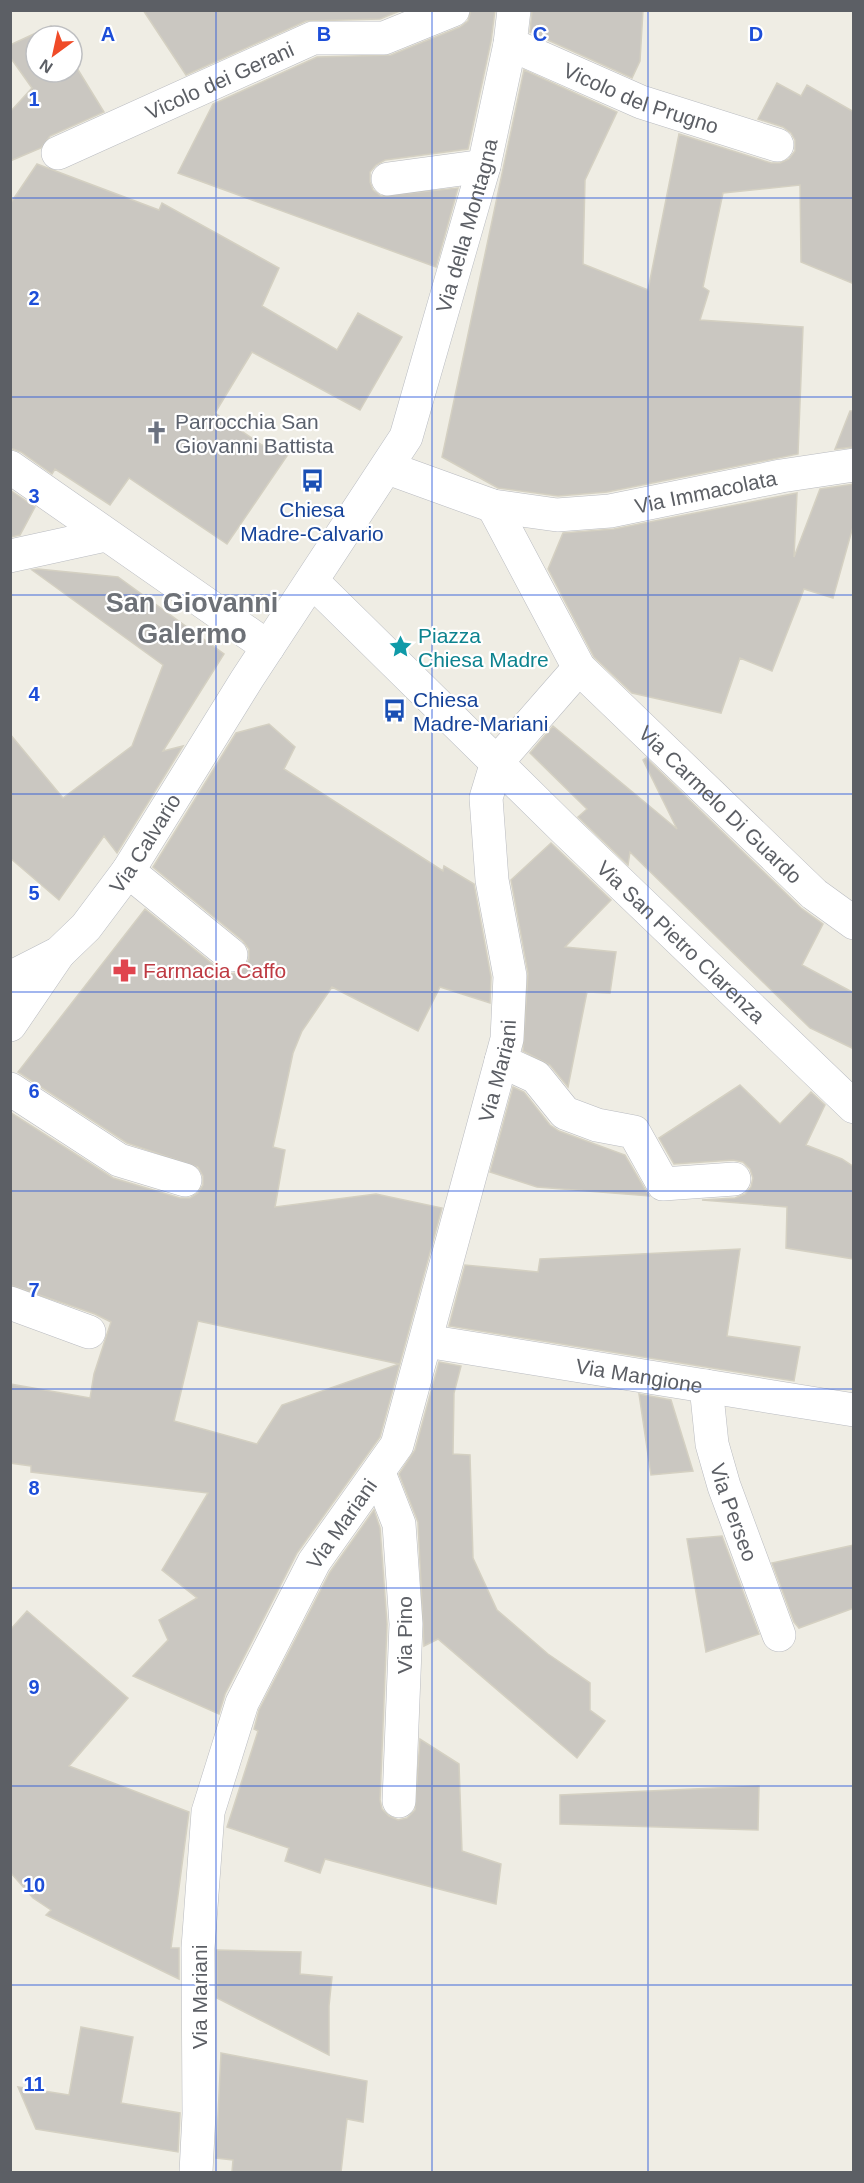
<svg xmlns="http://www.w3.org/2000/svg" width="864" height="2183" font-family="Arial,sans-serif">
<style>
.building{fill:#cac7c1;stroke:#d4d0c2;stroke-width:1.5;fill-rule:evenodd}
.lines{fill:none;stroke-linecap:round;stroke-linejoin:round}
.pedestrian-casing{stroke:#b9bbc0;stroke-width:34}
.minor-casing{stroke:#b9bbc0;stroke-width:34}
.tertiary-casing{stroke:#b9bbc0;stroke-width:34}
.secondary-casing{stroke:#b9bcc2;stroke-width:34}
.pedestrian{stroke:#fff;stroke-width:33}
.minor{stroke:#fff;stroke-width:33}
.tertiary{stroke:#fff;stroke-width:33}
.secondary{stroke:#fff;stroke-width:33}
.grid{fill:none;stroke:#1d4ed8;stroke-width:1.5;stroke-opacity:0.55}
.labels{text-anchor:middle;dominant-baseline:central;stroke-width:4.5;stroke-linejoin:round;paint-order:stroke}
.street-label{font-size:21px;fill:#5c5f65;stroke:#fff}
.worship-label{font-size:21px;fill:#5b616d;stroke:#fff;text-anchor:start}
.transit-label{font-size:21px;fill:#164399;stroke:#fff}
.culture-label{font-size:21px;fill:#0d838f;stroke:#fff;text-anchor:start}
.health-label{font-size:21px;fill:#be3a42;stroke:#fff;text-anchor:start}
.district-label{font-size:27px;font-weight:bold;fill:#6d7177;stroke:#fff}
.grid-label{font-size:20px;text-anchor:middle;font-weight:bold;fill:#1d4ed8;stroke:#fff;stroke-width:4.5;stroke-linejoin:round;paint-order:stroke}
</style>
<rect width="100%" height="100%" fill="#efede4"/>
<path class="building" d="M143 10H402L380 19 306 21 186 75Z
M471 10H495L491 41 468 149 385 160 376 165 370 172V182L373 190 381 196 458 188 436 267 178 173 213 104 317 57 391 55 460 27 468 21Z
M532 10H643L640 61 632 78 530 32Z
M51 26 57 36H36V72H72V60L104 112 50 136 41 148 10 161V112L32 88 10 57V45Z
M524 70 617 112 585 180 583 264 648 290 679 134 771 163H780L789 159 795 151V140L791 133 783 127 758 119 777 83 801 96 807 85 854 112V284L801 262 800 185 723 193 703 287 709 291 700 320 803 327 798 454 607 492 558 496 498 488 442 457Z
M37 164 159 210 162 203 279 268 262 306 337 350 358 313 402 337 360 410 252 352 215 413 262 445 289 453 227 544 129 478 110 505 55 469 52 474 21 452 10 448V204Z
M850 411H854V447L835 449Z
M854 484V523L833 598 804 589 772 671 740 658 721 713 632 693 594 657 548 569 563 533 614 529 797 493 794 557 820 489Z
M10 490 35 507 20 535 10 537Z
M38 569 118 577 224 654 163 751 183 746 117 853 104 836 59 900 10 858V734L63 798 132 746 163 665 32 570Z
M269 724 295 747 284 769 443 871 444 866 474 884 491 977 490 1003 440 987 418 1031 332 987 302 1031 293 1053 273 1147 285 1150 275 1207 376 1194 442 1208 380 1437 297 1553 225 1694 219 1714 133 1676 168 1640 159 1620 197 1598 162 1570 208 1493 31 1472V1466L10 1463V1384L90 1398 94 1374 111 1322 95 1314 10 1285V1112L113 1178 180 1198H190L198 1193 203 1185V1176L198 1167 127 1143 18 1072 145 909 220 970 229 974 237 973 246 966 249 959V949L243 941 153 867 236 733ZM198 1321 399 1364 282 1405 257 1444 174 1421Z
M553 726 677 829 643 760 646 758 801 908 823 924 802 965 854 993V1049L810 1028 630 852 628 865 578 817 587 809 530 753Z
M551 843 611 900 565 947 616 952 610 993 587 992 568 1087 550 1065 523 1051 528 973 511 880Z
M740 1085 780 1124 811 1092 825 1105 806 1145 842 1159 854 1167V1259L786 1248 787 1207 702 1200 735 1198 745 1194 751 1187 753 1178 750 1169 743 1162 733 1160 674 1164 659 1138Z
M513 1087 524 1092 550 1125 559 1131 625 1155 649 1196 537 1187 490 1172Z
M740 1249 727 1336 800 1347 794 1381 449 1326 465 1265 538 1272 540 1259Z
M439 1362 461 1366 454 1393 453 1454 470 1455 473 1558 497 1610 548 1654 590 1683V1710L605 1721 577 1758 438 1639 424 1646 418 1522 399 1474 415 1450Z
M639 1394 671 1400 693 1471 651 1475Z
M374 1510 380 1528 387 1624 380 1800 382 1809 389 1816 398 1820 407 1818 415 1810 420 1739 459 1764 462 1851 501 1864 496 1904 325 1859 320 1873 285 1861 289 1848 227 1827 258 1731 254 1729 259 1710 330 1572Z
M722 1536 759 1634 706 1652 687 1539Z
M854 1545V1608L799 1628 794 1622 772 1563Z
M27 1611 128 1698 69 1766 189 1812 171 1948H179V1979L46 1915 51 1910 33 1898 10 1872V1630Z
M759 1786 758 1830 560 1824V1795Z
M217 1950 301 1952 300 1974 332 1977 329 2006V2055L217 1998Z
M81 2027 133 2037 121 2103 180 2113 178 2152 36 2129 18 2087 69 2095Z
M221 2053 367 2081 363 2122 347 2119 341 2172H232L233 2160 216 2158Z"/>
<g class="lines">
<defs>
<path id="pedestrian" d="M388 179 484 166"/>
<g id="minor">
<path id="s1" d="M510 44 641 102 777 145"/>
<path id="s2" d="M58 153 313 38H384L453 10"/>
<path d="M10 467 268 647"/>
<path id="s3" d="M493 506 579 668 814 894 854 923"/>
<path d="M10 556 106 535"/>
<path d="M128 871 231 955"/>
<path d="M10 1025 59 953"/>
<path d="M501 1061 536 1077 565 1113 597 1125 634 1132 663 1184 734 1179"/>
<path d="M10 1089 119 1160 185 1180"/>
<path d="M10 1303 89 1332"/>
<path id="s4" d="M426 1341 854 1410"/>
<path id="s5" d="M706 1386 712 1444 724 1486 779 1635"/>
<path d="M379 1473 399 1524 406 1624 399 1801"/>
<path id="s6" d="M196 2172 199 2114 198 1948 208 1812 242 1703 314 1562 397 1445 507 1039 510 976 492 880 486 798 497 762 579 668"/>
</g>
<g id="tertiary">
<path id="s7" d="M388 468 493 506 557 515 610 511 781 476 854 465"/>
</g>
<g id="secondary">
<path id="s8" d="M312 581 562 827 854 1107"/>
<path id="s9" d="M10 978 59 953 86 927 128 871 247 679 406 437 484 166 510 44 514 10"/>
</g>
</defs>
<use href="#pedestrian" class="pedestrian-casing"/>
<use href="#minor" class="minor-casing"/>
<use href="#tertiary" class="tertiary-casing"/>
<use href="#secondary" class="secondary-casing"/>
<use href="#pedestrian" class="pedestrian"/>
<use href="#minor" class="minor"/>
<use href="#tertiary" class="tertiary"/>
<use href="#secondary" class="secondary"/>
</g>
<path class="grid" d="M216 10V2172M432 10V2172M648 10V2172M10 198H854M10 397H854M10 595H854M10 794H854M10 992H854M10 1191H854M10 1389H854M10 1588H854M10 1786H854M10 1985H854"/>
<defs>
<symbol id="church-bare" viewBox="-9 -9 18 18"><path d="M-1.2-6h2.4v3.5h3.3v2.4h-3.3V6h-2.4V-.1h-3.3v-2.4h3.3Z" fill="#6b7280" stroke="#fff" stroke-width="2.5" paint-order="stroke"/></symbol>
<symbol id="bus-bare" viewBox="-9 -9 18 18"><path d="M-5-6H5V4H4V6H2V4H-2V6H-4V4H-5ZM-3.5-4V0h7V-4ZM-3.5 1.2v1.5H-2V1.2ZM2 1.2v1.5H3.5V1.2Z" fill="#1a4fb4" stroke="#fff" stroke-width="2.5" paint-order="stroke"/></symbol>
<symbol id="sight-bare" viewBox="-9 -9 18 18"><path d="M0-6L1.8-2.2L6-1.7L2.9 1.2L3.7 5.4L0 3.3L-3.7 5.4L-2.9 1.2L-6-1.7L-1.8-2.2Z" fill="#0f9aa8" stroke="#fff" stroke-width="2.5" paint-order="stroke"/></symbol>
<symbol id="pharmacy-bare" viewBox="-9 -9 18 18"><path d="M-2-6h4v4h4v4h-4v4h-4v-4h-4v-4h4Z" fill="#e0444e" stroke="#fff" stroke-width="2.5" paint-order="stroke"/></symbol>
</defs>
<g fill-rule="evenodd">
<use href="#church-bare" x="140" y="416" width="33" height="33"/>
<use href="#bus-bare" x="296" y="464" width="33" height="33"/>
<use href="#sight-bare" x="384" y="630" width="33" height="33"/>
<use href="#bus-bare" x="378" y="694" width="33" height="33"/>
<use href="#pharmacy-bare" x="108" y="954" width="33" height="33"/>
</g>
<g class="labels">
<g class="street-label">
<text stroke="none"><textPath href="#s2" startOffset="177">Vicolo dei Gerani</textPath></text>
<text stroke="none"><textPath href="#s1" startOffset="142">Vicolo del Prugno</textPath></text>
<text stroke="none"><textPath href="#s9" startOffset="898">Via della Montagna</textPath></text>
<text stroke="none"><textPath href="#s7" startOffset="327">Via Immacolata</textPath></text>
<text stroke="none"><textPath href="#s3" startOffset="380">Via Carmelo Di Guardo</textPath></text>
<text stroke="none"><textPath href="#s9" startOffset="195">Via Calvario</textPath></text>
<text stroke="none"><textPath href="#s8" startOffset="516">Via San Pietro Clarenza</textPath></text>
<text stroke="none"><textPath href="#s6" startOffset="1164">Via Mariani</textPath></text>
<text stroke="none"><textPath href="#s4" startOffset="216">Via Mangione</textPath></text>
<text stroke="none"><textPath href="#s5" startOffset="130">Via Perseo</textPath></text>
<text stroke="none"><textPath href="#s6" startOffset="680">Via Mariani</textPath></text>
<text transform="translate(404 1635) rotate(-90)">Via Pino</text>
<text transform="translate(199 1997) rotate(-90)">Via Mariani</text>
</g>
<g class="worship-label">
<text x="175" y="421">Parrocchia San<tspan x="175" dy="24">Giovanni Battista</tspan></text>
</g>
<g class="transit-label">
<text x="312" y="509">Chiesa<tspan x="312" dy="24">Madre-Calvario</tspan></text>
<text x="413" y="699" text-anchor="start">Chiesa<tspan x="413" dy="24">Madre-Mariani</tspan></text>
</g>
<g class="culture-label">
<text x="418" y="635">Piazza<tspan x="418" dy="24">Chiesa Madre</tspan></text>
</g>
<g class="health-label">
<text x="143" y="970">Farmacia Caffo</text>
</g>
<g class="district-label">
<text x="192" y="603">San Giovanni<tspan x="192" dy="31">Galermo</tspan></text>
</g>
</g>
<g class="grid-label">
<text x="108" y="41">A</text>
<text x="324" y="41">B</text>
<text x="540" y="41">C</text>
<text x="756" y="41">D</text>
<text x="34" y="106">1</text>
<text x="34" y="305">2</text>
<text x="34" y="503">3</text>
<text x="34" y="701">4</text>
<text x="34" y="900">5</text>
<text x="34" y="1098">6</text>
<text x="34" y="1297">7</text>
<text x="34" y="1495">8</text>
<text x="34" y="1694">9</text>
<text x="34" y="1892">10</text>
<text x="34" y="2091">11</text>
</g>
<rect width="864" height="2183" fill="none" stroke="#5c5f65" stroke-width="24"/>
<g transform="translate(54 54) rotate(213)"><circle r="28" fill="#ffffff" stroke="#bebfc1" stroke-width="1.5"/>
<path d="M0-4.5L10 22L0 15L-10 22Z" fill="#f04b28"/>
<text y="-9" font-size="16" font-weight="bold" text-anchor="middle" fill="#5c5f65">N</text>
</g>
</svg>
